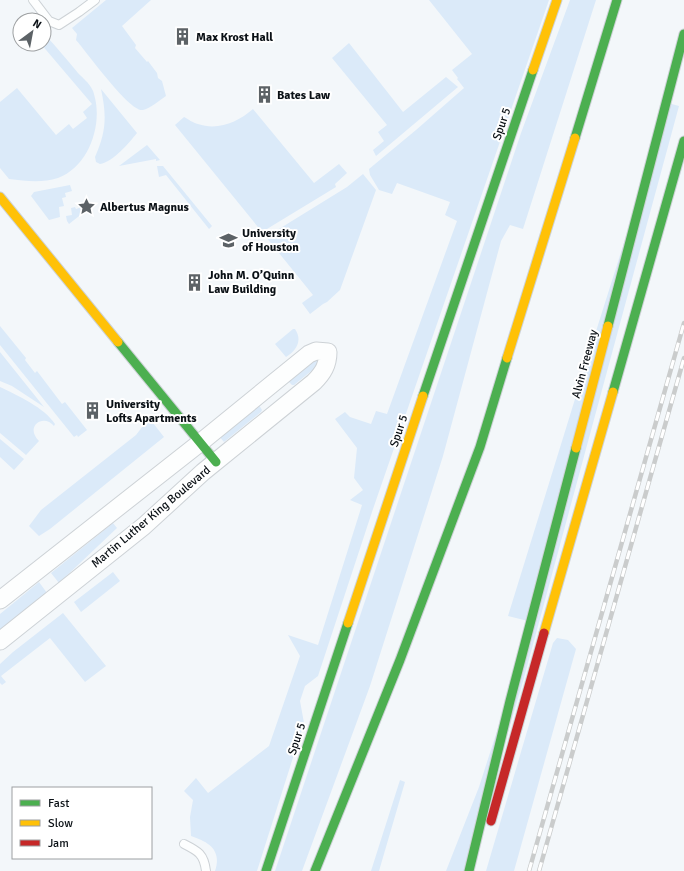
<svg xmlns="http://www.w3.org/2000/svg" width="684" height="871" font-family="Signika,sans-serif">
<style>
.green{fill:#dbeaf9}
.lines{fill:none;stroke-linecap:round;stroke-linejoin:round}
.lane-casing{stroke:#cdd2d6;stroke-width:10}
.street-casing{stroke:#cdd2d6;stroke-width:19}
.fast-casing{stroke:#cdd2d6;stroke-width:11}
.slow-casing{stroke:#cdd2d6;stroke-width:11}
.jam-casing{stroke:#cdd2d6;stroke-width:11}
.lane{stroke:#fdfefe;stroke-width:8}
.street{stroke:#fdfefe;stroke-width:17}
.fast{stroke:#4caf50;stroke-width:9}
.slow{stroke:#ffc107;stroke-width:9}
.jam{stroke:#c62828;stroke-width:9}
.rail-casing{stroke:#cacccc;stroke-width:4.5}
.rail{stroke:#fff;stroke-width:3;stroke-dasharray:9;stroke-linecap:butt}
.labels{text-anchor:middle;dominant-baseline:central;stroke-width:4;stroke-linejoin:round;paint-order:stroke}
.poi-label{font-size:12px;font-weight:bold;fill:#0b1116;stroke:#fff;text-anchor:start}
.street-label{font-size:12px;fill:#0b1116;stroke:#fff}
</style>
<rect width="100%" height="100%" fill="#f3f7fa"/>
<path class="green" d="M106 0H151L122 26 136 45 135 48 147 62 148 61 157 73 158 78 162 81 166 96C160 100 149 109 143 110 130 113 86 51 76 40L77 34 72 28Z
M429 0H549L373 509 318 676 305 686 300 701 304 723 257 871H215C222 850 209 842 191 836L190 817 193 800 184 791 196 778 208 793 269 746 300 656 288 635 318 645 362 505 350 500 363 490 354 478 357 448 335 419 345 412 350 417 371 424 376 411 387 414 457 221 445 215 450 202 397 183 392 194 379 190 370 175 369 169 416 130 464 88 457 79 458 78 452 70 472 54Z
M570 0H596L523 229 510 225 501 241 443 456 370 686 302 871H275L521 133Z
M44 34C56 46 67 60 78 73 83 78 89 83 92 89 94 92 94 95 95 98 102 127 88 167 58 178 42 183 26 181 9 179L0 168V102L17 88 56 135 69 124 73 129 87 118 83 112 92 104 41 44H44Z
M349 43 403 112 446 77 458 87 376 156 373 150 384 141 378 132 387 125 332 58Z
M101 89 137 133C129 143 113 162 100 164L96 162 95 157C106 132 107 117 101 89Z
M668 103 679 106 522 685 467 871H446L479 787 532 622 508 616 592 344Z
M253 109 314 183 339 164 347 173 335 184 336 187 262 232 175 125 184 117C188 119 193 123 198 124 218 131 238 122 253 109Z
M147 145 160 160 156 161V159L119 166Z
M157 166H163L212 226 209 229 166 175 159 177Z
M363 174 376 190 340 290 327 302 323 304 310 314 302 303 313 295 266 237 347 187Z
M70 185 72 191 65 193 66 197 62 198 64 206 59 207 60 217 49 220 31 196 34 192Z
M87 201 88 209 69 224 67 221 66 216 72 215 71 208 75 207 76 209 79 208V206L85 205 84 202Z
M0 326 26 358 25 360 35 373 37 371 62 404 65 402 87 430 78 437 77 435 74 437 0 345Z
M293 329H295C303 341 296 351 286 357L275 344Z
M0 352 44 407 12 386 0 381Z
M314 359H319L320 364 294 385H292L288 381Z
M0 387C17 395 45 408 55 424L54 426C44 413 24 426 39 441L26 455 0 433Z
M259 405 262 410 261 412 224 442 218 435Z
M149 418 164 437 50 529 39 536 29 526 41 510 136 435Z
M0 439 24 459 14 470 0 457Z
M113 523 117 528 59 583 51 573Z
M113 572 120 581 81 612 74 602Z
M39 582 47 593 0 630V614Z
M63 613 106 666 85 682 50 638 1 676 6 682 2 685 0 683V664L13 652Z
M557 638 568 640 576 649 514 871H486L553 643Z
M400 780 405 782 379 871H371Z"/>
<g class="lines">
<defs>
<path id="lane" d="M33 0 49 21 59 25 79 12 95 0
M184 844C198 851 204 854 206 871"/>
<path id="street" d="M0 600 201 442 309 354 316 351 328 352C328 365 323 373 314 382L203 472 144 526 0 641"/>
<path id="fast" d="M575 138 617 0
M608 326 684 34
M118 342 216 462
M613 392 684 141
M423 396 533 70
M266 871 348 623
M315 871 400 660 480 447 507 358
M469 871 510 701 576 448"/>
<path id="slow" d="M533 70 557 0
M0 197 118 342
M507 358 575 138
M576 448 608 326
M348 623 423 396
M544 633 613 392"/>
<path id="jam" d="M491 821 544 633"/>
</defs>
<use href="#lane" class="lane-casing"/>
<use href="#street" class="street-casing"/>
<use href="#fast" class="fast-casing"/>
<use href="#slow" class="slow-casing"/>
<use href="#jam" class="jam-casing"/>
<use href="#lane" class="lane"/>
<use href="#street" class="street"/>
<use href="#fast" class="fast"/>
<use href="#slow" class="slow"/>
<use href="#jam" class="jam"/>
<defs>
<path id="rail" d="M529 871 684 323
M539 871 684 358"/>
</defs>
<use href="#rail" class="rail-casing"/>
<use href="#rail" class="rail"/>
</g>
<defs>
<symbol id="building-bare" viewBox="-9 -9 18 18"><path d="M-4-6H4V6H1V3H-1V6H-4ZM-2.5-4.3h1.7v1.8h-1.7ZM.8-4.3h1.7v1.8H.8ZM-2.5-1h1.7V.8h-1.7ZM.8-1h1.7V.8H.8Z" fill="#5c6266" stroke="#fff" stroke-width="2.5" paint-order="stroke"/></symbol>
<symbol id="sight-bare" viewBox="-9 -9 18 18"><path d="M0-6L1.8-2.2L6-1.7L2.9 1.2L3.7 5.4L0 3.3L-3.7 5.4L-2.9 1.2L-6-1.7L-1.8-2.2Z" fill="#5c6266" stroke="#fff" stroke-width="2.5" paint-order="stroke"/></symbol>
<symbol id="university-bare" viewBox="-9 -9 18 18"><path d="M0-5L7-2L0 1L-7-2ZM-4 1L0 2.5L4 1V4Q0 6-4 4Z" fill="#5c6266" stroke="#fff" stroke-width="2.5" paint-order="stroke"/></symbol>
</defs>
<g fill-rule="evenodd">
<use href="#building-bare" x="170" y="24" width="25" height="25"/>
<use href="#building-bare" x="252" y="82" width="25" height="25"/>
<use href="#sight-bare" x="74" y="194" width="25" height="25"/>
<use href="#university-bare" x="216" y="228" width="25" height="25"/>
<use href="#building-bare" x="182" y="270" width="25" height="25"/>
<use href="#building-bare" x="80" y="398" width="25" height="25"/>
</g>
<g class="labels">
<g class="poi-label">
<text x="196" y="37">Max Krost Hall</text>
<text x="277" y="95">Bates Law</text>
<text x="100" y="207">Albertus Magnus</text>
<text x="242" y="233">University<tspan x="242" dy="14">of Houston</tspan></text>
<text x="208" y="275">John M. O’Quinn<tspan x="208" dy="14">Law Building</tspan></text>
<text x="106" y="404">University<tspan x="106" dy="14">Lofts Apartments</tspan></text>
</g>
<g class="street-label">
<text transform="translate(502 124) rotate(-71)">Spur 5</text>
<text transform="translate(585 364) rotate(-75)">Alvin Freeway</text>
<text transform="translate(399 431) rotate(-72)">Spur 5</text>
<text transform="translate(151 517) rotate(-40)">Martin Luther King Boulevard</text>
<text transform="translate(297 739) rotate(-72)">Spur 5</text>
</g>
</g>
<rect x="12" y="787" width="140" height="72" fill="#ffffff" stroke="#9da0a2"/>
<rect x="20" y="800" width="20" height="6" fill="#4caf50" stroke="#9da0a2"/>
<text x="48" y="807" font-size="12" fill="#0b1116">Fast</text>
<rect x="20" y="820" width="20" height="6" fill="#ffc107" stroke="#9da0a2"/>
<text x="48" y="827" font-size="12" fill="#0b1116">Slow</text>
<rect x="20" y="840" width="20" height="6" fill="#c62828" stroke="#9da0a2"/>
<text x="48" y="847" font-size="12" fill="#0b1116">Jam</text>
<g transform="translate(32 32) rotate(32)"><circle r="19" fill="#ffffff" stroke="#9da0a2"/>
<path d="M0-3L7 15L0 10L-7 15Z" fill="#5c6266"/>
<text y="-6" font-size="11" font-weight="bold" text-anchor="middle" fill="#0b1116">N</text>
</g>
</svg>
